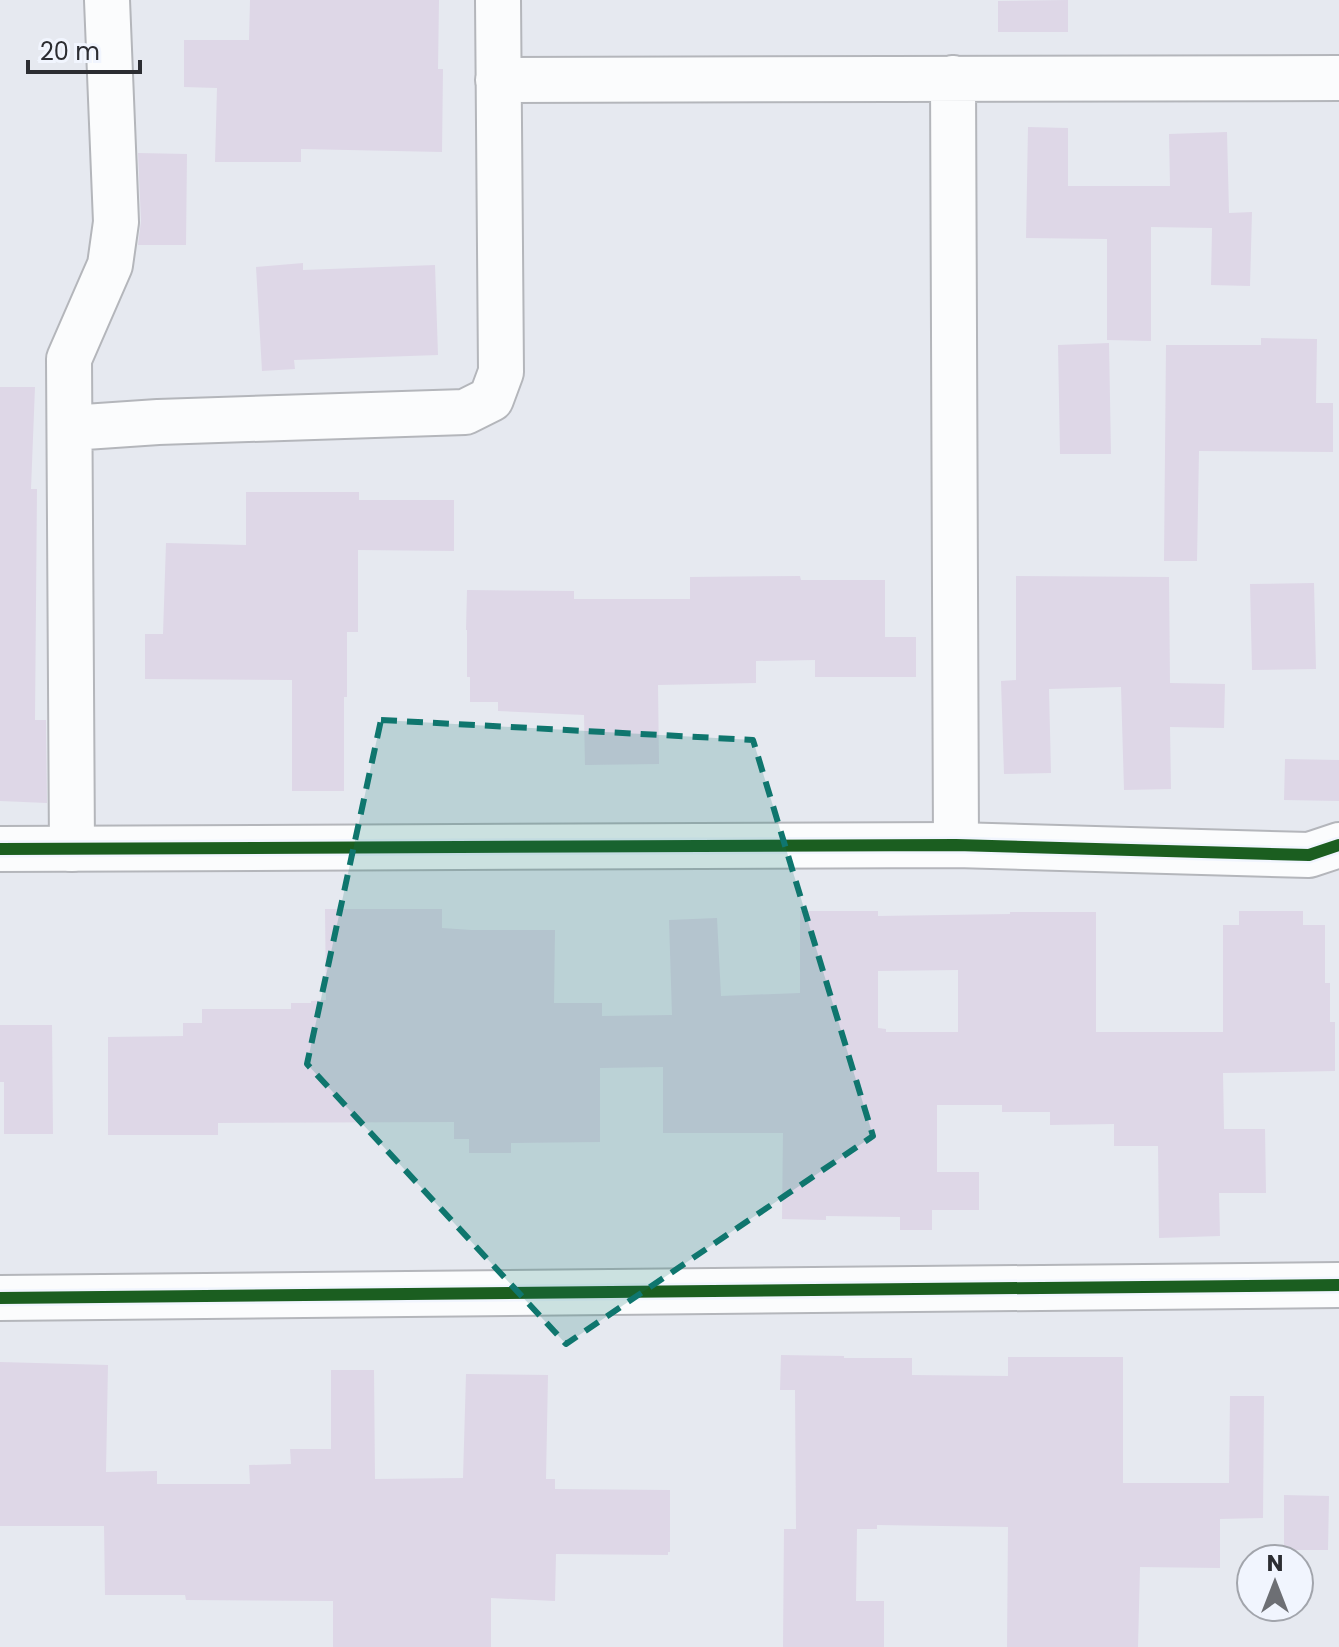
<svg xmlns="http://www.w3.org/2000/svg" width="1339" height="1647" font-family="Poppins,sans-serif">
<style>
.building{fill:#ded7e7;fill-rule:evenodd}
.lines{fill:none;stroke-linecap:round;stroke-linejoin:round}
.minor-casing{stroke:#b4b6bb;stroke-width:48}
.tertiary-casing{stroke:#b4b6bb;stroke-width:48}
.minor{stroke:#fbfcfd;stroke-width:44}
.tertiary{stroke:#fbfcfd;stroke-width:44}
.cycleway-casing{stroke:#f1f5fe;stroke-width:17}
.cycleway{stroke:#1b5e20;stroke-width:12}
.marked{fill:#0f766e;fill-opacity:0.2;stroke:#0f766e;stroke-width:6;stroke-dasharray:16 10;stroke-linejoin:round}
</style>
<rect width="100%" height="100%" fill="#e6e9f0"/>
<path class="building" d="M250 0H439L438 69H443L442 152 301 149V162H215L217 88 184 87V40H249Z
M1068 0V32H998V1Z
M1028 127 1068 128V186H1170L1169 134 1227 132 1229 213 1252 212 1250 286 1211 285 1212 228 1151 227V341L1107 340V239L1026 238Z
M138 153 187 154 186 245H138L141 221Z
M303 263V270L435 265 438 355 294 360 295 369 262 371 256 267Z
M1261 338 1317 339 1316 403H1333V452L1199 451 1197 561H1164L1166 345H1261Z
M1109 343 1111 454H1060L1058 345Z
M0 387H35L31 489H37L35 720H46L47 803 0 801Z
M246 492H359V500H454V551L358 550V632H347V697H344V791H292V680L145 679V634H163L166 543 246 545Z
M800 576 801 580H885V637H916V677H815V660L756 661V683L658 685 659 764 585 765 584 715 498 711V702H470V677H467V630H466L467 590 574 591V599H690V577Z
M1016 576 1169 577 1170 683 1225 684 1224 728 1170 727 1171 789 1124 790 1121 687 1049 689 1051 773 1004 774 1001 681 1016 680Z
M1314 583 1316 669 1252 670 1250 584Z
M1285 759 1339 760V801L1284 800Z
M325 909H442V928L471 930H555L554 1003H602V1016L672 1015 669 920 717 918 721 996 800 993V911H878V916L1010 914V912H1096V1032H1223V925H1239V911H1303V925H1325V983H1330V1022H1335V1071L1223 1073 1224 1129H1265L1266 1193H1219L1220 1236 1159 1238 1158 1146H1114V1124L1050 1125V1112H1002V1105H937V1172H979V1210H932V1230H900V1217L826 1216V1220L782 1219 783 1133H663V1067L600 1068V1142L511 1143V1153H469V1139H454V1122L218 1123V1135H108V1037L183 1036V1023H202V1009H291V1003H311V1001L326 1000ZM958 970V1032H886V1029L878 1028V971Z
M0 1025H52L53 1134H4V1082H0Z
M781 1355 844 1356V1358H912V1375L1008 1376V1357H1123V1483H1229L1230 1396H1264L1263 1518 1220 1519V1568L1140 1567 1138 1647H1007L1008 1527 877 1525V1529H857L856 1601H884V1647H783L784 1529H796L795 1390H780Z
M0 1362 108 1365 106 1472 157 1471V1484H250L249 1465 291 1464 290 1449H331V1370H374L375 1479 463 1478 466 1374 548 1375 546 1479H555V1489L670 1490V1552H668V1555L556 1554 555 1601 491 1598V1647H333V1601L186 1600 185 1595H105L104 1526H0Z
M1284 1495 1329 1496 1328 1550H1284Z"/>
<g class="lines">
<defs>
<path id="minor" d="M953 78 956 845
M498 80 1339 78
M70 428 158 422 465 412 491 399 501 372 498 0
M72 849 69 359 110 265 116 222 107 0
M0 1298 1339 1285"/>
<path id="tertiary" d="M0 849 956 845 1309 855 1339 845"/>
</defs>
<use href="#minor" class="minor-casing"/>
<use href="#tertiary" class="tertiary-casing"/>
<use href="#minor" class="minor"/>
<use href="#tertiary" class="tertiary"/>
<defs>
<path id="cycleway" d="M0 849 956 845 1309 855 1339 845
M0 1298 1339 1285"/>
</defs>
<use href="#cycleway" class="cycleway-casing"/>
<use href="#cycleway" class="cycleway"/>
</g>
<path class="marked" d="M381 720 753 740 873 1136 566 1344 307 1064Z"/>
<g transform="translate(1275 1583)"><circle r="38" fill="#f1f5fe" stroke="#a2a5ac" stroke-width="2"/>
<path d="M0-6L14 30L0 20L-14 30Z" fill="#6d6f74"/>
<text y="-12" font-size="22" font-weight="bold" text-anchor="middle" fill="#2c2d32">N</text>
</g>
<path d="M28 60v12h112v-12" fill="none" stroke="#2c2d32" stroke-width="4"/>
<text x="40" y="60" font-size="24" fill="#2c2d32" stroke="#f1f5fe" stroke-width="6" paint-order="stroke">20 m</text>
</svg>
